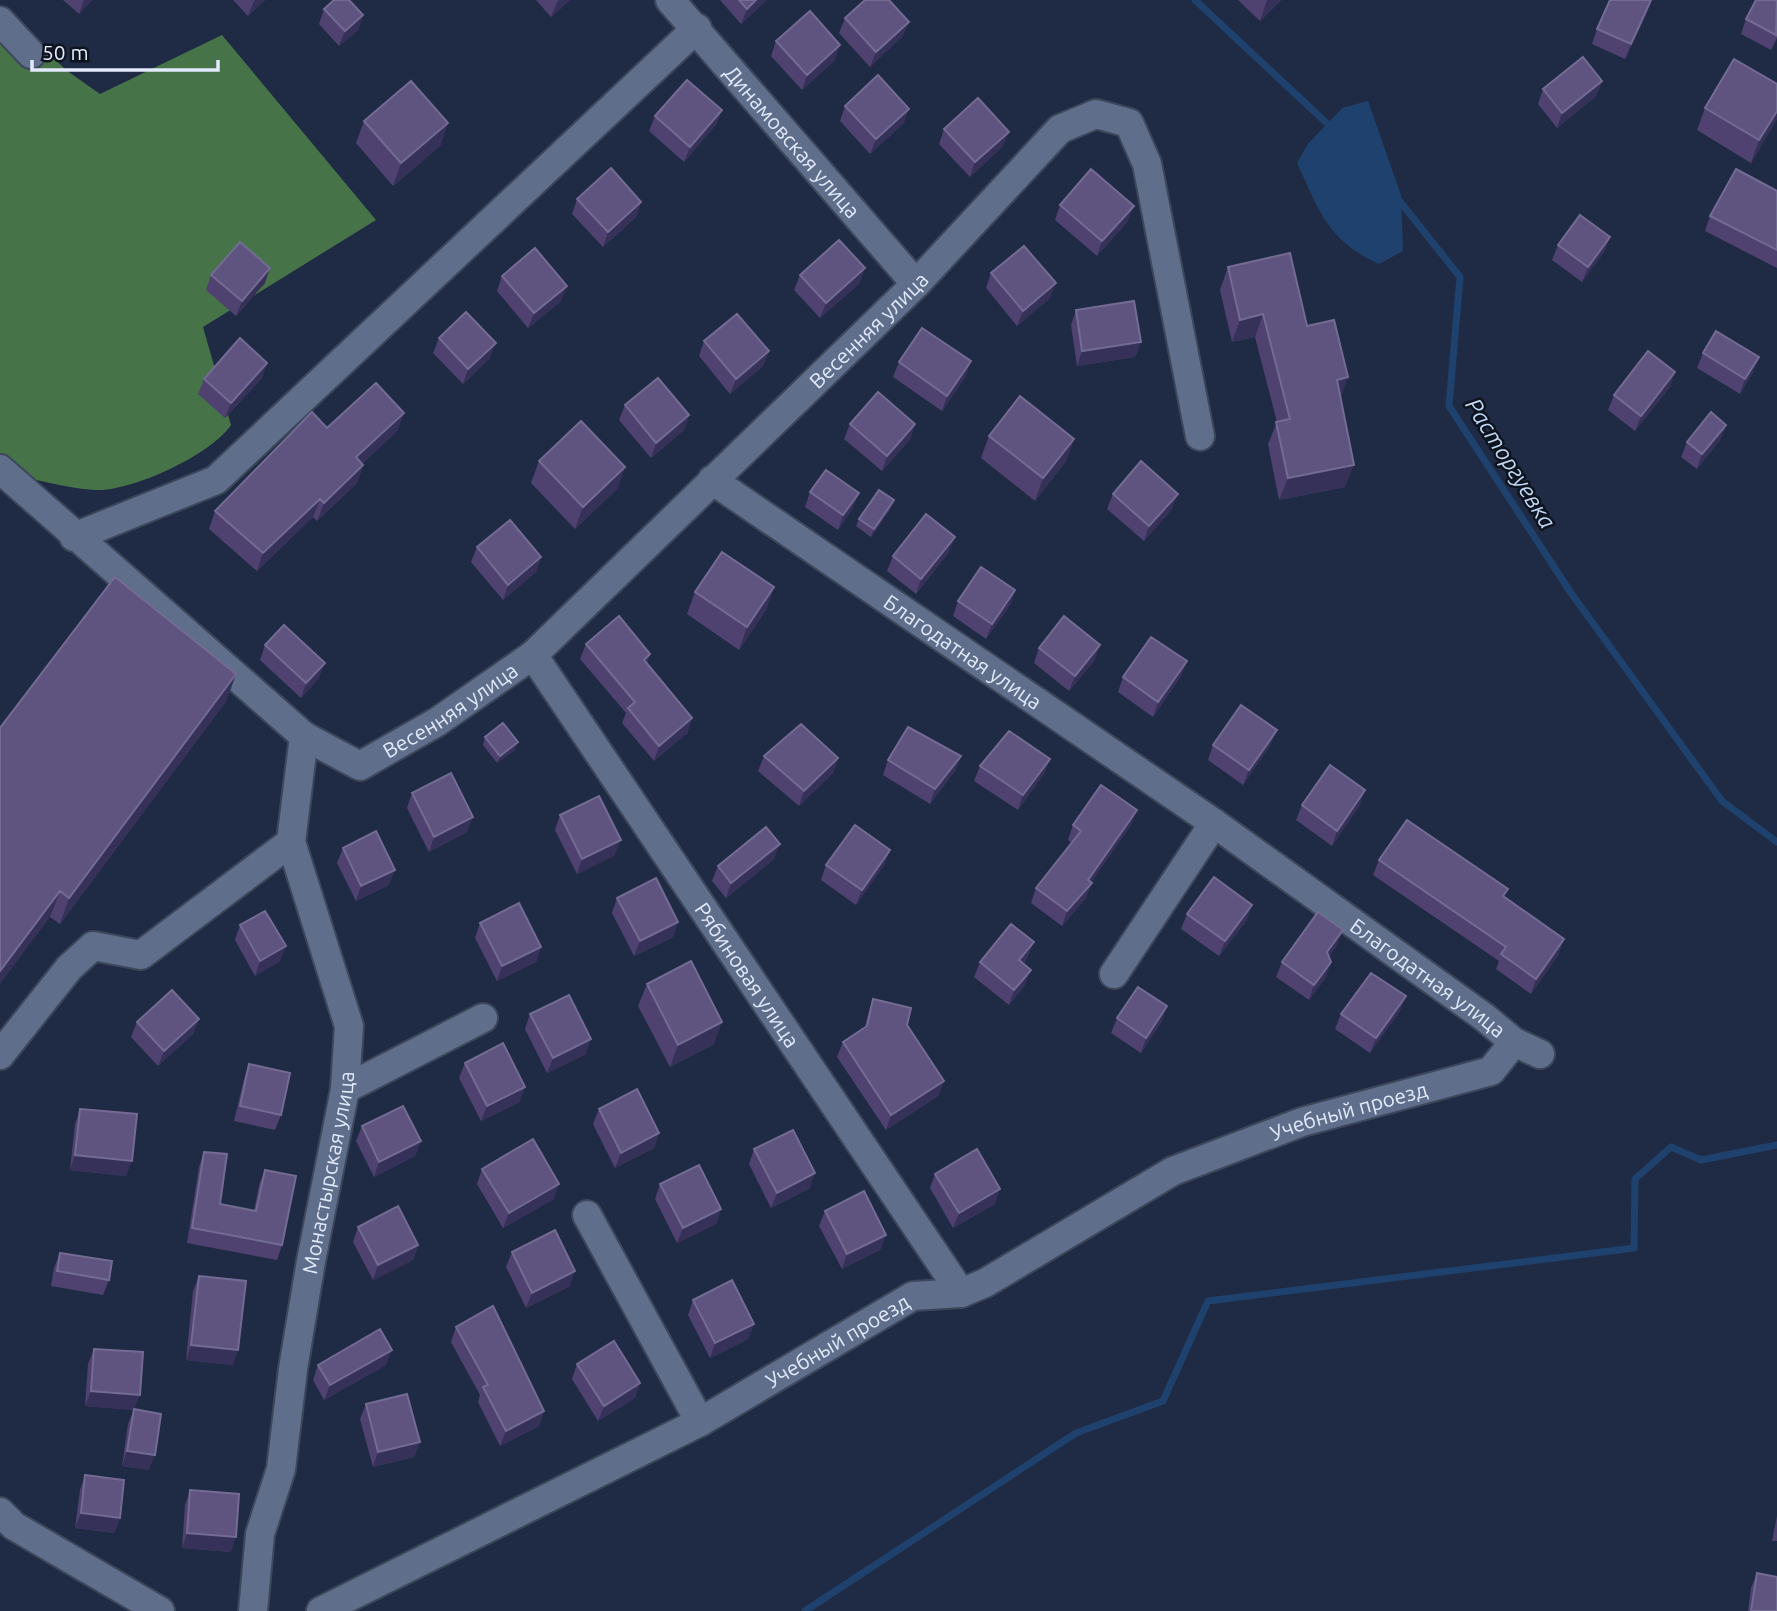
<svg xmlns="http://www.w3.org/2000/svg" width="1777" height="1611" font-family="Ubuntu,sans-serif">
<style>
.forest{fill:#467347}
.water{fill:#1e426d}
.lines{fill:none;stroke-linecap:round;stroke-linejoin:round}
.stream{stroke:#1e426d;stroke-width:7}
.street-casing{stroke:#3d475c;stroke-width:32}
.street{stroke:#5f6e8b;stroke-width:28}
.wall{fill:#4f4270}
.shaded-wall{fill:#353158}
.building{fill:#5f547f;stroke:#736b93;stroke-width:2}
.labels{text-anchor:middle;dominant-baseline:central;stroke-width:5;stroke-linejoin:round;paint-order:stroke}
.street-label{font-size:21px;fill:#e2eafb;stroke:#0e141f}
.water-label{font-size:23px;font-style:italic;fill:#c0d6f2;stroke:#0e141f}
</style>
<rect width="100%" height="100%" fill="#1f2b44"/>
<path class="forest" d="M0 6 66 70 100 94 222 35 376 220 203 327 231 425C211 455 131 492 95 490 64 488 31 478 0 472Z"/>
<path class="water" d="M1368 101 1401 195 1403 251 1379 264C1327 240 1320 212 1297 163L1308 144 1342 108Z"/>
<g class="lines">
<path class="stream" d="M1195 0 1333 129
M1398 199 1460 277 1449 406 1571 593 1722 801 1777 842
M805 1611 1076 1433 1163 1401 1208 1301 1634 1248 1635 1179 1671 1147 1701 1160 1777 1145"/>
<defs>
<g id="street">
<path id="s1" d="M670 0 916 284"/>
<path d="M0 21 31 54"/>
<path id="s2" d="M0 469 304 736 360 766 437 722 533 655 916 284 1060 129 1096 114 1129 123 1147 164 1200 436"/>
<path id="s3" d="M712 480 1214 823 1484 1017 1514 1042 1540 1054"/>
<path d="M74 537 216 480 697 28"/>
<path id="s4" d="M533 655 961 1293"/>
<path d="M1114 974 1214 823"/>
<path d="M0 1055 69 968 93 946 141 955 291 842"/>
<path d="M345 1089 483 1018"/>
<path d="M587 1215 700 1422"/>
<path d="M0 1512 14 1526 160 1611"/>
<path id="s5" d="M253 1611 260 1534 281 1469 293 1369 311 1261 345 1089 349 1026 291 842 304 736"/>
<path id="s6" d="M321 1611 700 1422 913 1296 961 1293 985 1283 1173 1171 1302 1122 1491 1071 1514 1042"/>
</g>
</defs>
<use href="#street" class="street-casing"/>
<use href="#street" class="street"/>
</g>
<path class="wall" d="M63 0H92L79 14Z
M233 0H265L248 16Z
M536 0H570L551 17Z
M720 0H767L741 24Z
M1238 0H1281L1260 21Z
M1651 0 1646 15 1625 59 1592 44 1597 29Z
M1777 0V38L1771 50 1741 34 1746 19Z
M324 9 363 15 358 30 339 46 319 24Z
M845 18 903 36 870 67 839 33Z
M776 41 835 60 802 90 771 56Z
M1602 81 1596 96 1557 128 1538 104 1543 89Z
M1777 84V119L1751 163 1697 130 1705 108Z
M845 106 904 123 870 154 840 121Z
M722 110 716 125 684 162 649 131 655 116Z
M364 121 448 123 440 146 393 186 356 143Z
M944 129 1003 146 970 177 939 144Z
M1777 191V268L1705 231 1710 216Z
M577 199 641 202 636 217 603 247 572 214Z
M1060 205 1128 221 1097 256 1055 220Z
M1610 237 1604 252 1582 282 1552 260 1558 245Z
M1228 267 1307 326 1340 399 1345 487 1279 500 1268 444 1277 422 1255 337 1232 342 1220 290Z
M991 273 1050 298 1017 326 986 288Z
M211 275 265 283 236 316 206 290Z
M800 275 860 283 820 318 794 290Z
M502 276 561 301 528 328 497 291Z
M1076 310 1141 342 1135 357 1077 366 1071 325Z
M439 338 490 358 463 384 433 353Z
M704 341 769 351 763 366 730 394 699 356Z
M1703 353 1753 372 1740 394 1697 368Z
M899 362 966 376 942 411 893 377Z
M262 378 225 418 198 394 204 379Z
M1670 387 1635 431 1608 410 1614 395Z
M625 405 689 415 684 430 651 458 619 420Z
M404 413 397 431 362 464 363 465 357 483 317 521 313 517 257 571 209 529 215 511 327 428Z
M850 424H915L910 439 882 471 844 439Z
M1726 425 1720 440 1697 469 1681 457 1687 442Z
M989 436 1074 439 1066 461 1035 501 981 458Z
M539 461 625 467 617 489 575 529 531 483Z
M810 492 853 508 838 530 805 507Z
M1113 494 1172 509 1144 541 1107 509Z
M891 508 871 537 856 526 859 519Z
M477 547 541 557 536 572 503 600 471 562Z
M949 552 916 594 887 571 893 556Z
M774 587 766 610 739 650 687 614 695 592Z
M1015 590 1010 605 986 639 953 616 958 601Z
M586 644 650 654 647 663 692 718 687 733 654 761 622 723 626 713 580 659Z
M265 645 319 678 301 698 260 660Z
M1039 648 1095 660 1069 691 1034 663Z
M1187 661 1181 676 1153 717 1118 692 1123 677Z
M227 700 60 924 50 917 0 728Z
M485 737 515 750 497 763 483 745Z
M1271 744 1243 785 1208 760 1213 745Z
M764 756 838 758 833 773 799 806 758 771Z
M961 756 955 771 930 804 883 775 888 760Z
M1050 759 1044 774 1018 810 974 781 980 766Z
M412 793 467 832 429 852 407 808Z
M1302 805H1360L1332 846 1296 820Z
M560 815 615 855 577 874 555 830Z
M1073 825H1131L1091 882 1086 898 1062 926 1031 903 1036 888 1072 843 1068 840Z
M343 848 389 885 356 901 337 863Z
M890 850 884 865 856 905 821 880 826 865Z
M774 859 726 898 712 881 718 866Z
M1379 860 1559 954 1531 994 1496 969 1499 961 1373 875Z
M617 898 678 922 673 937 634 956 612 913Z
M1187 914 1247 920 1219 956 1181 929Z
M480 923 541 947 536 962 497 981 475 938Z
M240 925 280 961 255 976 235 940Z
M1337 945 1329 957 1326 977 1309 1000 1276 977 1282 962Z
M1028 957 1023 964 1025 985 1009 1005 974 977 980 962Z
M647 984 714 1044 670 1067 638 1006Z
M873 999 907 1025 944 1081 938 1096 886 1130 837 1057 843 1042 865 1027 868 1014Z
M1400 1011 1370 1053 1335 1029 1341 1014Z
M530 1014 586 1054 547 1073 525 1029Z
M1117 1018 1162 1021 1141 1053 1111 1033Z
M137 1022 194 1033 158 1066 131 1037Z
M465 1063 520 1102 481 1121 459 1078Z
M249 1064 281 1115 275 1130 234 1121 244 1079Z
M80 1109 126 1176 70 1170 75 1124Z
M599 1109 659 1133 654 1148 615 1168 593 1124Z
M362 1126 421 1141 415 1156 374 1177 356 1141Z
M754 1149 810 1188 771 1208 749 1164Z
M204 1152 220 1204 254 1211 259 1185 265 1170 282 1245 277 1260 187 1243 199 1167Z
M482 1169 554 1199 503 1228 477 1184Z
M935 1174 995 1204 953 1228 930 1188Z
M660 1184 721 1209 716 1224 677 1243 655 1199Z
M825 1211 886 1235 880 1250 842 1269 819 1226Z
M358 1227 418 1245 413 1260 373 1280 353 1242Z
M512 1252 570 1286 526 1308 506 1267Z
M60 1253 109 1280 103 1295 51 1286 54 1268Z
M199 1276 233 1365 186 1360 193 1291Z
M693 1300 754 1324 748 1339 710 1358 688 1315Z
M456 1327 544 1411 539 1426 500 1446 478 1402 480 1395 451 1342Z
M94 1349 134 1410 149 1470 122 1466 128 1424 134 1410 85 1406 88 1364Z
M577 1364 640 1383 635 1398 598 1421 572 1379Z
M318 1365H386L324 1400 313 1380Z
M366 1404 420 1442 414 1457 373 1467 360 1419Z
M85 1475 120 1518 114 1533 75 1528 80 1490Z
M190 1490 231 1552 182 1548 185 1505Z
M1777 1516V1541H1772Z
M1757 1573 1777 1611H1748L1751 1588Z"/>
<path class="shaded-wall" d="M84 0H92L79 14Z
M255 0H265L248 16 254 1Z
M559 0H570L551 17 557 2Z
M756 0H767L741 24 747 9Z
M1267 0H1281L1260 21Z
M1651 0 1646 15 1625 59 1631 44Z
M363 15 358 30 339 46 345 31Z
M909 22 903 36 870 67 876 52Z
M840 45 835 60 802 90 807 75Z
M1602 81 1596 96 1557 128 1562 113Z
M909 109 904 123 870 154 876 139Z
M722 110 716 125 684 162 690 147Z
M1777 111V119L1751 163 1759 140Z
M448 123 440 146 393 186 401 163Z
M1009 132 1003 146 970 177 975 162Z
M641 202 636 217 603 247 608 232Z
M1134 206 1128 221 1097 256 1102 241Z
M1610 237 1604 252 1582 282 1588 267Z
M270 268 265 283 236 316 242 301Z
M865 268 860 283 820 318 826 303Z
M1056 283 1050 298 1017 326 1023 311Z
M567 286 561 301 528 328 534 313Z
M1263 314 1255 337 1232 342 1240 320Z
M1141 342 1135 357 1077 366 1082 351Z
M496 343 490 358 463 384 468 369Z
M769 351 763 366 730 394 736 379Z
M1759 357 1753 372 1740 394 1745 379Z
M971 361 966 376 942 411 947 396Z
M267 363 262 378 225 418 231 403Z
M1675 372 1670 387 1635 431 1641 416Z
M1348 377 1340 400 1337 380Z
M404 413 397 431 349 476 356 457Z
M689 415 684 430 651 458 656 443Z
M915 424 910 439 882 471 887 456Z
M1726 425 1720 440 1697 469 1702 454Z
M1074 439 1066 461 1035 501 1043 478Z
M363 465 357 483 317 521 324 503Z
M1354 465 1345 487 1279 500 1288 478Z
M625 467 617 489 575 529 583 507Z
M859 493 853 508 838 530 843 515Z
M1178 494 1172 509 1144 541 1149 526Z
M320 499 313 517 257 571 263 553Z
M894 500 891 508 871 537 874 529Z
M955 537 949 552 916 594 921 579Z
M541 557 536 572 503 600 508 585Z
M774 587 766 610 739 650 747 627Z
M1015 590 1010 605 986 639 992 624Z
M1100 645 1095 660 1069 691 1075 676Z
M650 654 645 669 644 660Z
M1187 661 1181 676 1153 717 1158 702Z
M325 663 319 678 301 698 306 683Z
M236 674 227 700 60 924 69 898Z
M692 718 687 733 654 761 659 746Z
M1277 730 1271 744 1243 785 1249 770Z
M518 742 515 750 497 763 500 756Z
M961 756 955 771 930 804 935 789Z
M838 758 833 773 799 806 804 791Z
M1050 759 1044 774 1018 810 1023 795Z
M1365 790 1360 805 1332 846 1337 831Z
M1137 810 1131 825 1087 889 1092 883 1086 898 1062 926 1067 911Z
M473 817 467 832 429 852 434 837Z
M621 840 615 855 577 874 582 859Z
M780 844 774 859 726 898 731 883Z
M890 850 884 865 856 905 862 890Z
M395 870 389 885 356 901 361 886Z
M60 891 50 917 0 984V971Z
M1252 905 1247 920 1219 956 1225 941Z
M678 922 673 937 634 956 640 941Z
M1343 930 1337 945 1322 967 1327 952Z
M1564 939 1559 954 1531 994 1536 979Z
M1034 942 1028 957 1013 975 1019 960Z
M286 946 280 961 255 976 260 961Z
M541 947 536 962 497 981 502 966Z
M1331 962 1326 977 1309 1000 1314 985Z
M1031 970 1025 985 1009 1005 1014 990Z
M1406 996 1400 1011 1370 1053 1376 1038Z
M1167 1006 1162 1021 1141 1053 1146 1038Z
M199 1019 194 1033 158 1066 164 1051Z
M722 1022 714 1044 670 1067 678 1045Z
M591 1039 586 1054 547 1073 553 1058Z
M944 1081 938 1096 886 1130 891 1115Z
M525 1087 520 1102 481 1121 487 1106Z
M659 1133 654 1148 615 1168 621 1153Z
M421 1141 415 1156 374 1177 379 1162Z
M75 1155 132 1161 126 1176 70 1170Z
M815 1173 810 1188 771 1208 777 1193Z
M559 1184 554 1199 503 1228 509 1213Z
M1000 1189 995 1204 953 1228 959 1213Z
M721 1209 716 1224 677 1243 683 1228Z
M886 1235 880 1250 842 1269 847 1254Z
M418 1245 413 1260 373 1280 378 1265Z
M575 1271 570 1286 526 1308 532 1293Z
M754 1324 748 1339 710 1358 715 1343Z
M191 1345 238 1350 233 1365 186 1360Z
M392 1350 386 1365 324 1400 330 1385Z
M640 1383 635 1398 598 1421 604 1406Z
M91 1391 140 1395 134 1410 85 1406Z
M544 1411 539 1426 500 1446 506 1431Z
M420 1442 414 1457 373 1467 378 1452Z
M127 1451 155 1455 149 1470 122 1466Z
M81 1513 120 1518 114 1533 75 1528Z
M187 1533 236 1537 231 1552 182 1548Z"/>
<path class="building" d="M334 0H349L363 15 345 31 324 9Z
M739 0H756L747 9Z
M865 0H889L909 22 876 52 845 18Z
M1610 0H1651L1631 44 1597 29Z
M1756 0H1777L1776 35 1746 19Z
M810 11 840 45 807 75 776 41Z
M1583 57 1602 81 1562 113 1543 89Z
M1734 59 1777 84V111L1759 140 1705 108Z
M878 75 909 109 876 139 845 106Z
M687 80 722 110 690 147 655 116Z
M411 81 448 123 401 163 364 121Z
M978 98 1009 132 975 162 944 129Z
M611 168 641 202 608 232 577 199Z
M1091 169 1134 206 1102 241 1060 205Z
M1736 169 1777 191V250L1710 216Z
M1580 215 1610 237 1588 267 1558 245Z
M839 240 865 268 826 303 800 275Z
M240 242 270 268 242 301 211 275Z
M1024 246 1056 283 1023 311 991 273Z
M535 248 567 286 534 313 502 276Z
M1290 253 1307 326 1334 320 1348 377 1337 380 1354 465 1288 478 1276 422 1290 419 1263 314 1240 320 1228 267Z
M1134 301 1141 342 1082 351 1076 310Z
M466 312 496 343 468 369 439 338Z
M737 314 769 351 736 379 704 341Z
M922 328 971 361 947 396 899 362Z
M1716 331 1759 357 1745 379 1703 353Z
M240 338 267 363 231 403 204 379Z
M1648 351 1675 372 1641 416 1614 395Z
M658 378 689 415 656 443 625 405Z
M376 383 404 413 356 457 363 465 324 503 320 499 263 553 215 511 312 412 327 428Z
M878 392 915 424 887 456 850 424Z
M1020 396 1074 439 1043 478 989 436Z
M1711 412 1726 425 1702 454 1687 442Z
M581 421 625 467 583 507 539 461Z
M1141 461 1178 494 1149 526 1113 494Z
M826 470 859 493 843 515 810 492Z
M879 490 894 500 874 529 859 519Z
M926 514 955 537 921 579 893 556Z
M510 520 541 557 508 585 477 547Z
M722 552 774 587 747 627 695 592Z
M981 567 1015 590 992 624 958 601Z
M115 577 236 674 69 898 60 891 0 971V728Z
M619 616 650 654 644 660 692 718 659 746 628 708 635 702 586 644Z
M1064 616 1100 645 1075 676 1039 648Z
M284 625 325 663 306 683 265 645Z
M1151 637 1187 661 1158 702 1123 677Z
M1241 705 1277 730 1249 770 1213 745Z
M503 723 518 742 500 756 485 737Z
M801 724 838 758 804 791 764 756Z
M908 727 961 756 935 789 888 760Z
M1009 731 1050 759 1023 795 980 766Z
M1330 765 1365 790 1337 831 1302 805Z
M451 773 473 817 434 837 412 793Z
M1101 785 1137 810 1088 880 1092 883 1067 911 1036 888 1081 831 1073 825Z
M599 796 621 840 582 859 560 815Z
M1407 820 1508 889 1503 896 1564 939 1536 979 1501 954 1506 947 1379 860Z
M855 825 890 850 862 890 826 865Z
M766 827 780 844 731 883 718 866Z
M376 831 395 870 361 886 343 848Z
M1214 877 1252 905 1225 941 1187 914Z
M656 878 678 922 640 941 617 898Z
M519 903 541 947 502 966 480 923Z
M265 911 286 946 260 961 240 925Z
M1318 912 1343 930 1327 952 1331 962 1314 985 1282 962Z
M1011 924 1034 942 1019 960 1031 970 1014 990 980 962Z
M691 961 722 1022 678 1045 647 984Z
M1371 973 1406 996 1376 1038 1341 1014Z
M1138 987 1167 1006 1146 1038 1117 1018Z
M172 990 199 1019 164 1051 137 1022Z
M569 995 591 1039 553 1058 530 1014Z
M873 999 911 1008 907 1025 944 1081 891 1115 843 1042 867 1026Z
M503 1043 525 1087 487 1106 465 1063Z
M249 1064 290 1073 281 1115 240 1106Z
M637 1089 659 1133 621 1153 599 1109Z
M403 1106 421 1141 379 1162 362 1126Z
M80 1109 137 1114 132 1161 75 1155Z
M793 1130 815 1173 777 1193 754 1149Z
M533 1139 559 1184 509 1213 482 1169Z
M977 1149 1000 1189 959 1213 935 1174Z
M204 1152 227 1154 220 1204 256 1211 265 1170 296 1176 282 1245 192 1228Z
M699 1165 721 1209 683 1228 660 1184Z
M864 1191 886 1235 847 1254 825 1211Z
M398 1206 418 1245 378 1265 358 1227Z
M555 1230 575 1271 532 1293 512 1252Z
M60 1253 112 1261 109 1280 57 1271Z
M199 1276 246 1281 238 1350 191 1345Z
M732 1280 754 1324 715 1343 693 1300Z
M493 1306 544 1411 506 1431 483 1387 488 1385 456 1327Z
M380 1329 392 1350 330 1385 318 1365Z
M614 1341 640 1383 604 1406 577 1364Z
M94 1349 143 1352 140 1395 91 1391Z
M407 1394 420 1442 378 1452 366 1404Z
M134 1409 161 1414 155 1455 127 1451Z
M85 1475 124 1480 120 1518 81 1513Z
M190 1490 239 1494 236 1537 187 1533Z
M1757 1573 1777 1577V1611H1751Z"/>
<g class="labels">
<g class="street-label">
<text stroke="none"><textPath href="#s1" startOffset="187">Динамовская улица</textPath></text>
<text stroke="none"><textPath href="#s2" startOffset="1141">Весенняя улица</textPath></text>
<text stroke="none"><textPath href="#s3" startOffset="304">Благодатная улица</textPath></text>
<text stroke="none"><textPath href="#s2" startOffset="574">Весенняя улица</textPath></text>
<text stroke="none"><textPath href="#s4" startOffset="385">Рябиновая улица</textPath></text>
<text stroke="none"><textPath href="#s3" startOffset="872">Благодатная улица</textPath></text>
<text stroke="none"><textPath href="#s6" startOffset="1150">Учебный проезд</textPath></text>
<text stroke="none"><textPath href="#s5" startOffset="446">Монастырская улица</textPath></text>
<text stroke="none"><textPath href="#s6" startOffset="583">Учебный проезд</textPath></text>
</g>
<g class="water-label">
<text transform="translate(1511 463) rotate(58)">Расторгуевка</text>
</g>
</g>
<path d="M32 60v10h186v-10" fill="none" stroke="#e2eafb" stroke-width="3.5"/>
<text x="42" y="60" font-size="21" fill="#e2eafb" stroke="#0e141f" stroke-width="5" paint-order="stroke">50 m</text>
</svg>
